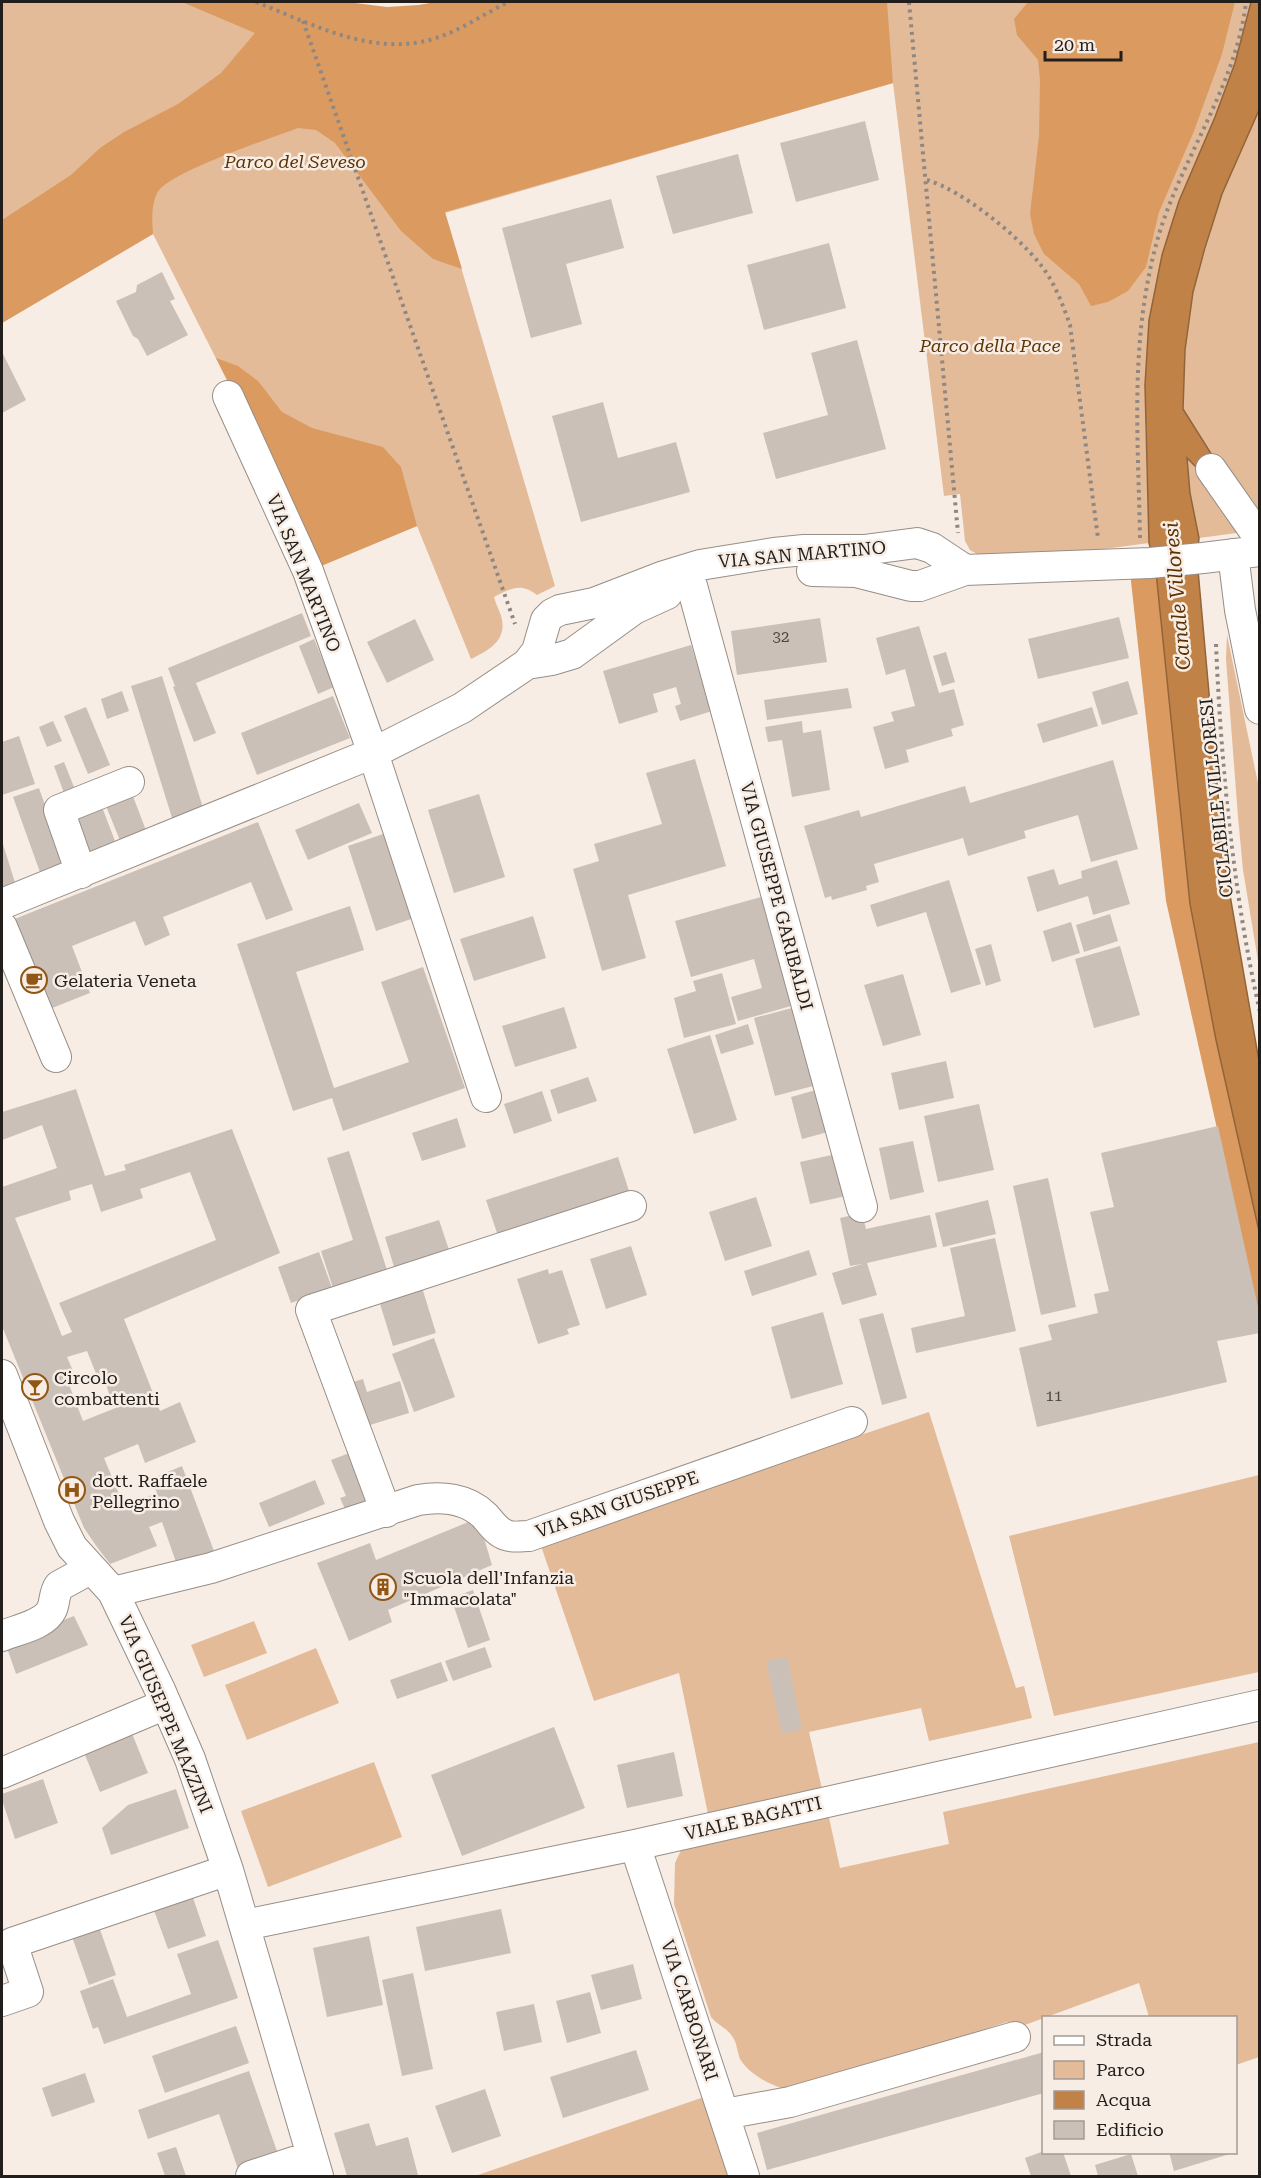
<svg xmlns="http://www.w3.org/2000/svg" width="1261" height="2178" font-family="'Roboto Serif',serif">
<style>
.green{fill:#e3bb99}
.forest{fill:#db9a60}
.water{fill:#c18248;stroke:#91643a;stroke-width:1.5}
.building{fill:#cac0b8;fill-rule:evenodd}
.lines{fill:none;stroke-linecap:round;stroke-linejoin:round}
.minor-casing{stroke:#978e86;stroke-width:32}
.path{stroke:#8f8882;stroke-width:4;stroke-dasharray:3 4.5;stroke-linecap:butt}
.minor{stroke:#fff;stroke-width:30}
.labels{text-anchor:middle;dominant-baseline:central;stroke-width:5;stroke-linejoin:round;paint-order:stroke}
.number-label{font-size:15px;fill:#4c4642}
.park-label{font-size:18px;font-style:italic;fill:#5e3404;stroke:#f7ede5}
.street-label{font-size:18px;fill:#221e1b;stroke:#f7ede5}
.poi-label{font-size:18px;fill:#221e1b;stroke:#f7ede5;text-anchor:start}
.water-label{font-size:20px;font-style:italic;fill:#5b3100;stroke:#f7ede5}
</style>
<rect width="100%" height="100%" fill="#f7ede5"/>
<path class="green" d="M2 2H347C375 11 408 8 436 2H1251C1235 90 1186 168 1163 254 1137 348 1147 447 1149 543L1052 556 982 557 970 550 965 541 960 494 944 496 893 83 445 213 555 586 537 595C521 582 510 589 494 597 496 605 501 613 502 620 506 642 487 651 471 659L417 526 321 566 153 234 2 323Z
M1259 110V518L1217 463 1183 409 1185 350 1193 292 1222 194Z
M1187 458 1204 475 1244 532 1199 538 1190 493Z
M1227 635 1259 788V967L1243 870 1238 817 1226 659Z
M929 1412 1016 1688 1024 1686 1032 1718 929 1741 921 1708 809 1732 822 1789 708 1814 679 1673 594 1701 540 1543Z
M1259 1475V1672L1054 1716 1009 1536Z
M254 1621 267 1653 204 1677 191 1645Z
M316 1648 339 1703 247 1740 225 1685Z
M1259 1742V2057L1236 2065V2018L1149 2017 1139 1983 1014 2029 1007 2022 797 2091C778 2090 750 2076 740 2059 737 2052 737 2042 732 2036 727 2028 717 2025 711 2017L674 1904 675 1863 683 1846 828 1813 840 1868 949 1844 943 1812Z
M374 1762 402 1837 268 1887 241 1811Z
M704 2097 732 2176H475Z"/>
<path class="forest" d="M182 2H347L387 7 419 5 436 2H887L893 83 445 212 462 269 433 259 401 231 335 143 316 130 298 128C272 138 168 172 157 193 151 206 152 220 153 234L2 323V220L71 175 100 148 124 132 178 104 221 73 255 33Z
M1028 2H1235L1222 54 1194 131 1159 212 1146 267 1128 291 1108 302 1091 306 1079 284 1044 254 1034 234 1030 214 1039 136 1040 80 1038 60 1017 35 1014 19Z
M216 358 238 366 258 381 282 412 312 428 383 447 401 467 417 526 321 566Z
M1130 572H1156L1190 904 1216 1040 1259 1231V1316L1166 901Z"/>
<path class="water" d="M1251 2H1259V110L1222 194 1205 248 1193 292 1185 350 1183 409 1217 463 1204 475 1187 458 1190 493 1199 538 1197 559 1224 861 1259 1061V1231L1216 1040 1190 904 1156 572 1149 543 1145 385 1149 320 1162 255 1179 201 1215 117 1235 63Z"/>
<path class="building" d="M865 121 879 180 796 202 780 143Z
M738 154 753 213 673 234 656 176Z
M611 199 624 248 566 264 582 324 531 338 502 228Z
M829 243 846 308 764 330 747 265Z
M162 272 175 299 170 301 188 335 147 356 138 339 133 336 116 301 136 292 137 285Z
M857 340 886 449 776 479 763 433 828 415 811 353Z
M2 352 26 400 2 413Z
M603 402 618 458 676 442 690 492 581 522 552 416Z
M302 613 311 636 196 683 216 733 194 742 173 687 175 686 168 668Z
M1119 617 1129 658 1038 679 1028 639Z
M820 618 827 662 737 675 731 631Z
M415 619 434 660 387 683 367 642Z
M919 626 939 693 954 689 964 725 951 729 953 736 906 750 909 762 885 769 873 727 894 721 891 712 915 706 905 669 886 675 876 638Z
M314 639 334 687 318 694 299 646Z
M691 645 712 711 680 721 675 706 681 704 676 687 653 694 658 712 619 724 603 671Z
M946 652 955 682 942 686 933 656Z
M162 676 204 811 173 821 131 686Z
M1128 681 1138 714 1102 725 1092 692Z
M848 688 852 708 767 720 764 700Z
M122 691 129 711 107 719 101 699Z
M333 696 350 738 257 775 241 733Z
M86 707 110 765 88 774 64 716Z
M1092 707 1098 726 1043 743 1037 724Z
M53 721 62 741 47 747 39 727Z
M802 721 803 733 821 730 830 790 792 797 782 740 768 742 765 727Z
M19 736 35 784 2 795V742Z
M695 759 726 866 628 895 646 958 602 971 573 869 599 861 594 844 662 824 646 773Z
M1113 760 1138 849 1091 862 1078 815 1024 831 1026 838 968 856 963 838 874 864 879 882 866 886 867 890 832 900 831 896 825 898 804 826 859 810 861 817 965 786 970 803Z
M64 762 78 797 67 801 54 766Z
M39 788 66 865 41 875 13 797Z
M131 791 147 833 121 843 104 801Z
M479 794 505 877 454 893 428 810Z
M359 803 372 833 308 860 295 830Z
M102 807 115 841 88 852 75 817Z
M258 822 293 910 266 920 251 882 163 917 170 935 145 946 135 921 72 946 90 993 42 1012 7 922Z
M389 832 417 917 376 931 348 846Z
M2 841 17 889 2 895Z
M1117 860 1130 904 1093 915 1088 896 1037 912 1027 877 1054 869 1059 885 1082 878 1081 871Z
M949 880 981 984 951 993 926 912 877 927 870 905Z
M761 897 791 1006 738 1021 731 997 762 988 754 959 691 977 675 921Z
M350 906 364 950 296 972 334 1088 409 1062 381 982 423 967 465 1088 343 1131 332 1098 293 1111 237 944Z
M1110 914 1118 941 1084 952 1076 925Z
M533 916 546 958 474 981 460 939Z
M1071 922 1080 953 1052 962 1043 931Z
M991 944 1001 981 986 986 975 949Z
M1120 946 1140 1015 1094 1028 1075 959Z
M722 973 736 1024 684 1038 674 998 696 991 693 981Z
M903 974 921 1035 883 1046 864 985Z
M564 1007 577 1048 515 1067 502 1026Z
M792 1008 813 1086 775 1096 754 1018Z
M748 1024 754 1044 721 1054 715 1035Z
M710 1035 737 1120 694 1134 667 1049Z
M946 1061 954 1098 899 1110 891 1073Z
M588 1077 597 1101 558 1114 550 1090Z
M76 1089 105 1176 126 1170 124 1165 232 1129 280 1253 124 1319 160 1411 180 1402 196 1442 145 1463 138 1444 104 1458 124 1506 157 1493 151 1479 182 1466 214 1551 177 1565 162 1522 149 1527 157 1546 110 1564 97 1547 84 1528 2 1326V1187L57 1168 42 1125 2 1140V1112ZM190 1172 216 1240 59 1303 72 1332 62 1336 15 1218 71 1200 69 1191 92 1184 101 1212 143 1198 140 1189ZM87 1351 101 1386 106 1384 110 1397 119 1393 123 1405 83 1421 65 1374 73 1371 67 1357Z
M816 1090 828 1132 802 1139 791 1097Z
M542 1091 552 1121 514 1134 504 1104Z
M979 1104 994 1170 938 1182 924 1116Z
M457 1118 466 1147 422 1161 412 1133Z
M1218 1126 1260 1316V1333L1217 1341 1227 1382 1037 1427 1019 1348 1052 1340 1048 1325 1098 1313 1094 1294 1109 1291 1090 1212 1114 1207 1101 1153Z
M913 1141 924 1192 890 1200 879 1148Z
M349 1151 387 1270 333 1288 321 1251 353 1240 327 1158Z
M836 1154 846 1196 810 1204 800 1162Z
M618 1157 630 1194 498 1236 486 1200Z
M1048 1178 1076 1307 1041 1315 1013 1186Z
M756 1197 772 1246 725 1261 709 1212Z
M988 1200 996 1234 943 1247 935 1213Z
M862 1213 866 1229 930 1215 937 1247 867 1263 877 1295 842 1305 832 1273 862 1264 850 1266 840 1218Z
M439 1220 449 1250 394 1267 385 1237Z
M995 1238 1016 1331 916 1353 911 1328 965 1316 950 1248Z
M631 1246 647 1295 606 1309 590 1259Z
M809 1250 817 1275 752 1296 744 1271Z
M319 1252 332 1288 291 1303 278 1267Z
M548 1269 549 1274 562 1270 580 1325 567 1329 569 1334 538 1344 517 1279Z
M420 1281 436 1333 393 1346 377 1294Z
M823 1312 843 1384 791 1399 771 1327Z
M883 1313 907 1398 882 1405 859 1319Z
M434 1338 455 1397 414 1412 392 1354Z
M363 1379 367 1392 400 1381 409 1413 357 1429 343 1385Z
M352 1452 370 1499 345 1509 340 1498 346 1496 331 1460Z
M315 1480 325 1504 269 1527 259 1503Z
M478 1518 492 1565 388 1610 392 1622 349 1641 317 1563 370 1543 376 1560Z
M473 1590 490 1640 468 1648 451 1598Z
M74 1616 88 1645 16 1674 5 1642Z
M485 1647 492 1667 453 1681 445 1661Z
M787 1657 802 1729 782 1734 766 1661Z
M441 1662 448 1681 397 1699 390 1680Z
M554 1727 585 1808 462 1856 431 1775Z
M131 1731 148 1773 100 1792 83 1750Z
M674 1752 683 1796 627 1808 617 1765Z
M43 1779 58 1823 15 1839 2 1800V1794Z
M176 1789 189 1828 111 1855 102 1828 128 1805Z
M190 1889 206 1936 168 1949 151 1902Z
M501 1909 511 1953 425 1971 416 1927Z
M97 1921 116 1975 89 1985 70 1931Z
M369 1936 383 2005 327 2017 313 1948Z
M218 1940 238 1998 104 2044 98 2027 93 2029 80 1991 113 1979 127 2017 191 1994 177 1954Z
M633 1964 642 1999 601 2010 591 1975Z
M413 1973 433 2069 402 2076 382 1980Z
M590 1992 601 2033 567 2043 556 2001Z
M534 2004 542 2042 504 2051 496 2012Z
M236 2026 249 2063 165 2093 152 2056Z
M636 2050 649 2090 563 2118 550 2077Z
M1044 2052V2093L767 2170 757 2133Z
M249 2071 280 2160 240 2175 219 2114 148 2139 138 2110Z
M85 2073 95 2102 52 2117 42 2088Z
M485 2089 501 2136 452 2153 435 2106Z
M369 2123 376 2146 408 2137 418 2175 412 2176H347L334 2133Z
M176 2147 186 2176H165L157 2153Z
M1044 2151 1063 2152 1071 2176H1031L1025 2158Z
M1169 2152H1233V2153L1174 2171Z
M1131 2154 1138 2176H1098L1095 2165Z"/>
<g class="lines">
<defs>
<path id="minor" d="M228 396 308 571 373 753 486 1097
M1211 469 1260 539
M1233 554 1240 610 1260 709
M812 571 856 572 911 586H920L965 570 1150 563 1203 558 1260 551
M692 586 862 1207
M527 664 552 660 572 654 634 609 667 594
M81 873 59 810 129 782
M2 904 373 753 462 708 527 664 537 651 546 620 552 614 560 610 594 603 664 576 700 565 774 553 804 550H864L917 543 932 548 965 570
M2 927 56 1057
M2 1375 59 1521 72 1547 113 1592 160 1690 190 1759 228 1870 318 2176
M386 1512 311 1310 631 1206
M113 1592 211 1568 418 1500C441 1496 467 1498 485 1516 491 1523 497 1532 506 1535 513 1538 522 1536 529 1536L852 1422
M2 1636C16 1630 45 1625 52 1609 55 1602 54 1593 59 1586L90 1569
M2 1773 166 1704
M635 1845 744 2176
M245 1925 635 1845 1260 1705
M2 2001 28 1992 12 1943 228 1870
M725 2114 790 2102 1015 2037
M251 2176 312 2156"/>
</defs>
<use href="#minor" class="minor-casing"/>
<path class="path" d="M256 2C312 24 372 57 433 39 460 31 484 14 508 2
M909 2 958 533
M303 21 515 624
M927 180C963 191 1016 234 1040 264 1054 281 1063 305 1070 325L1098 538
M1140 538C1138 432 1129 334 1160 231 1184 155 1237 82 1246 2
M1216 644C1221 764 1233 894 1260 1012"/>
<use href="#minor" class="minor"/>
</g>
<defs>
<symbol id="cafe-ring" viewBox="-11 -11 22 22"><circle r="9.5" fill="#f7ede5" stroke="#915514" stroke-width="1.5"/><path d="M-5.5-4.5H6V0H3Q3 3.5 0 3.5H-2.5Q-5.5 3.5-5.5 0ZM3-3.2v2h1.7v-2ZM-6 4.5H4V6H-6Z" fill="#915514"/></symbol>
<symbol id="bar-ring" viewBox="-11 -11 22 22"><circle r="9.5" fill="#f7ede5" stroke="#915514" stroke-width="1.5"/><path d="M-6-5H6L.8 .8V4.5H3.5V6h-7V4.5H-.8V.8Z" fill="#915514"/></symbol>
<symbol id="hospital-ring" viewBox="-11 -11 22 22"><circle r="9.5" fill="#f7ede5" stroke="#915514" stroke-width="1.5"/><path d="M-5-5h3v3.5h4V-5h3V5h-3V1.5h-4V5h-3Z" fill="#915514"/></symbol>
<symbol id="building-ring" viewBox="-11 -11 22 22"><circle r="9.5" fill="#f7ede5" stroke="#915514" stroke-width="1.5"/><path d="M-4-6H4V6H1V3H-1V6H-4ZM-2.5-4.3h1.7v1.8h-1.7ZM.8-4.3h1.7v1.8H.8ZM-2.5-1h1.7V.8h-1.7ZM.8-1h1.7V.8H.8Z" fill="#915514"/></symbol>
</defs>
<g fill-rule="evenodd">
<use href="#cafe-ring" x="19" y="965" width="30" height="30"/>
<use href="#bar-ring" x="20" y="1372" width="30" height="30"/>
<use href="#hospital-ring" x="57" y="1475" width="30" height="30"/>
<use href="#building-ring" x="368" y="1572" width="30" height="30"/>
</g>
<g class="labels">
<g class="number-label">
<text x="781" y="637">32</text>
<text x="1054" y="1396">11</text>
</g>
<g class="park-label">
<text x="295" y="161">Parco del Seveso</text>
<text x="990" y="345">Parco della Pace</text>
</g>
<g class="street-label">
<text transform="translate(802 554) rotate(-5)">VIA SAN MARTINO</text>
<text transform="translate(304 573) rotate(68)">VIA SAN MARTINO</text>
<text transform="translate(1216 798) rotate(-96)">CICLABILE VILLORESI</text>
<text transform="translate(777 896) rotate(75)">VIA GIUSEPPE GARIBALDI</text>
<text transform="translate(617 1504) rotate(-19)">VIA SAN GIUSEPPE</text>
<text transform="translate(166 1714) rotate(67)">VIA GIUSEPPE MAZZINI</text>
<text transform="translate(753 1818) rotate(-13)">VIALE BAGATTI</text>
<text transform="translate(690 2010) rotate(72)">VIA CARBONARI</text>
</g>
<g class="poi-label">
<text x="54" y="980">Gelateria Veneta</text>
<text x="54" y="1377">Circolo<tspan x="54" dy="21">combattenti</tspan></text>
<text x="92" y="1480">dott. Raffaele<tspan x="92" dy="21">Pellegrino</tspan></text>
<text x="403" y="1577">Scuola dell'Infanzia<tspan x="403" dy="21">"Immacolata"</tspan></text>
</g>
<g class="water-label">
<text transform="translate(1177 596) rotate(-95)">Canale Villoresi</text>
</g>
</g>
<rect width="1261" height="2178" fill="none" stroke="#221e1b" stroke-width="6"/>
<rect x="1042" y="2016" width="195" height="138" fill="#f7ede5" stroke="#a29a94" stroke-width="1.5"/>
<rect x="1054" y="2036" width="30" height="9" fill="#ffffff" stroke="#a29a94" stroke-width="1.5"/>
<text x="1096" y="2046" font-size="18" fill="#221e1b">Strada</text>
<rect x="1054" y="2061" width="30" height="18" fill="#e3bb99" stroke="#a29a94" stroke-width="1.5"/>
<text x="1096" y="2076" font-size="18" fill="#221e1b">Parco</text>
<rect x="1054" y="2091" width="30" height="18" fill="#c18248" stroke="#a29a94" stroke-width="1.5"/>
<text x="1096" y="2106" font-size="18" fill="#221e1b">Acqua</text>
<rect x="1054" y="2121" width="30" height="18" fill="#cac0b8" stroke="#a29a94" stroke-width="1.5"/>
<text x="1096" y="2136" font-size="18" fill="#221e1b">Edificio</text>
<path d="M1045 51v9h76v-9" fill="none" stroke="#221e1b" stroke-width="3"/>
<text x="1054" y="51" font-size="18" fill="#221e1b" stroke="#f7ede5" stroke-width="4.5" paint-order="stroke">20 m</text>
</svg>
